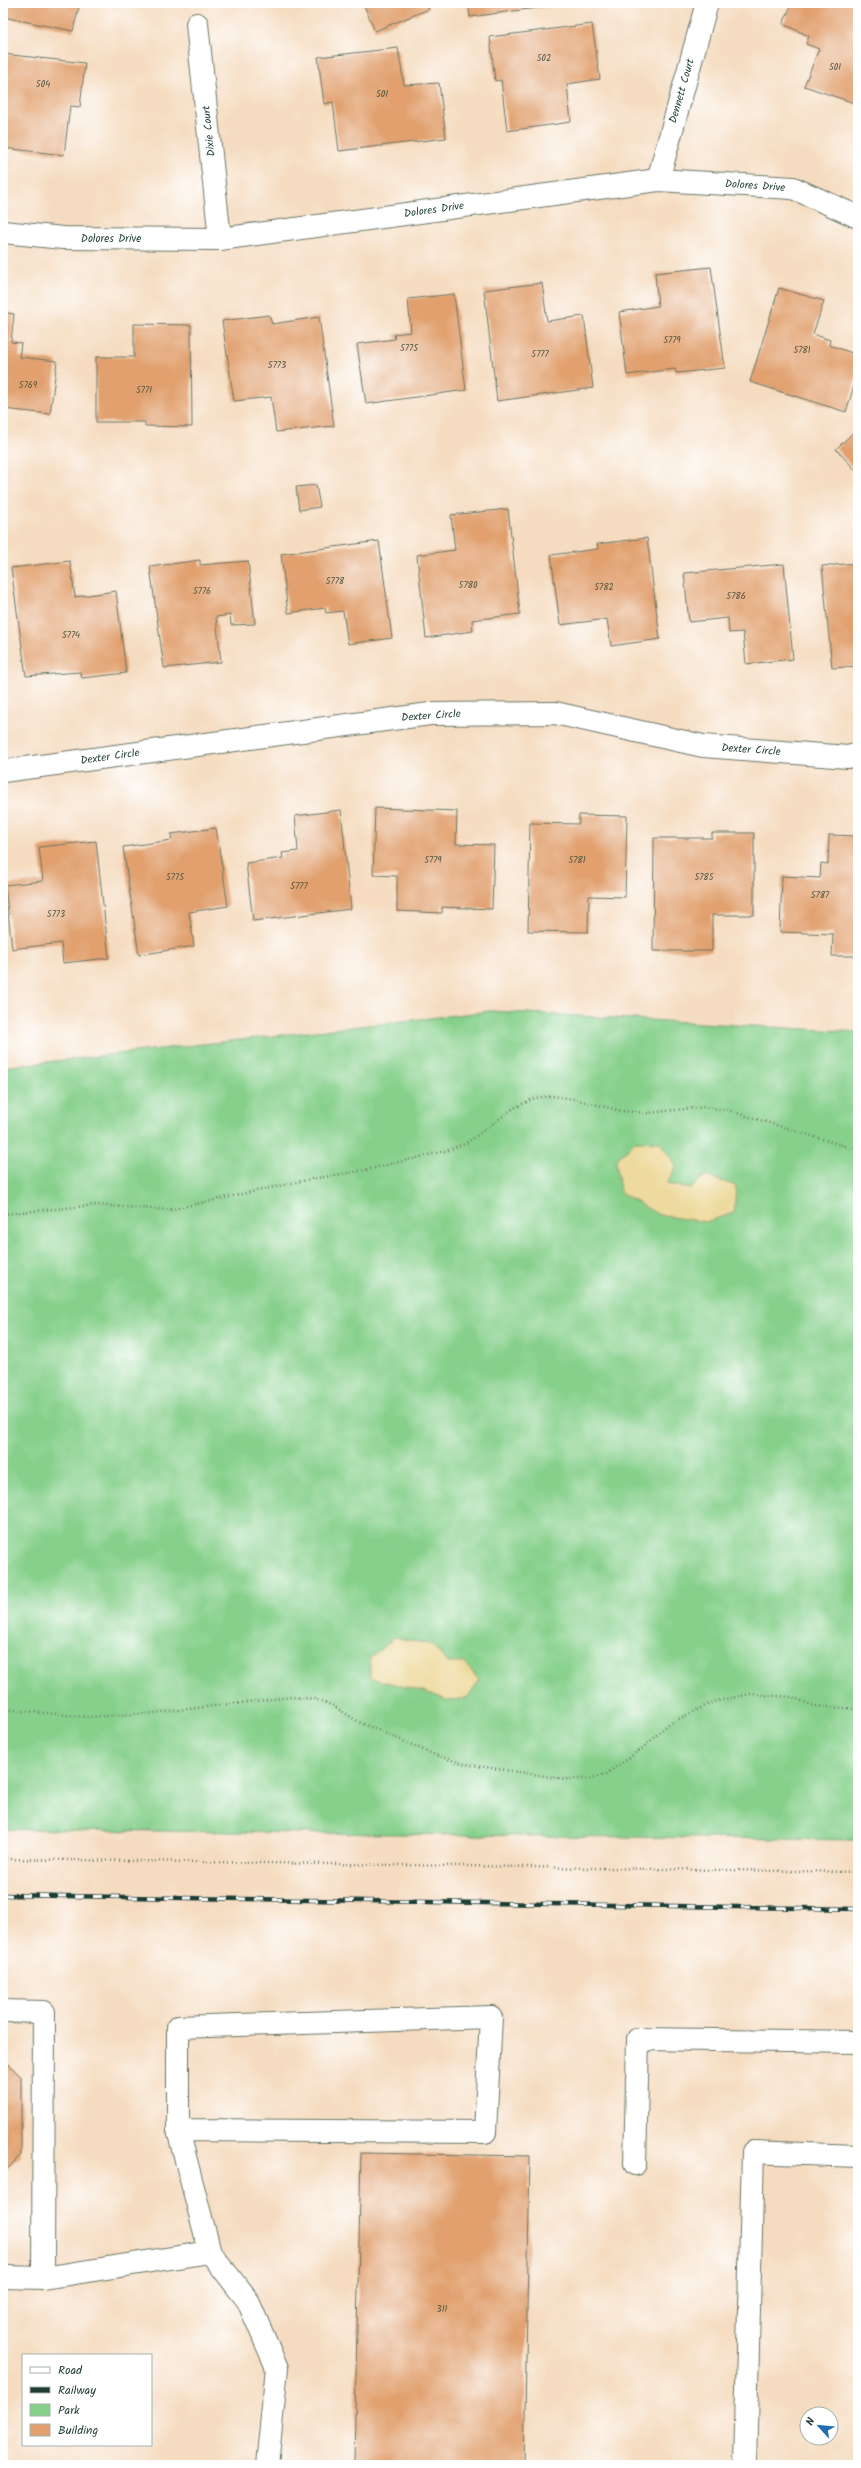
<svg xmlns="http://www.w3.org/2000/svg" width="861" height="2468" font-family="Kalam,sans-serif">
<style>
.green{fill:#87d08c;stroke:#538660}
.sand{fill:#eeda9e;stroke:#868c69}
.building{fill:#e1a06e}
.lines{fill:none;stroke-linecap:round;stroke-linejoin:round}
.minor-casing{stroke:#6a7565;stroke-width:24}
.path{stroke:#6a7565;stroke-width:2.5;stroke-dasharray:1 3;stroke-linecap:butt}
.minor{stroke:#fff;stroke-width:22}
.rail-casing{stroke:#1f3d34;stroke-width:4.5}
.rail{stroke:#fff;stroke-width:3;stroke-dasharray:9;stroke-linecap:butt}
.labels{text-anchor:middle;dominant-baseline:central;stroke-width:3;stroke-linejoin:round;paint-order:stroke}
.number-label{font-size:9px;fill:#505642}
.street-label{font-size:11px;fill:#1f3d34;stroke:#fff}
</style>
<rect width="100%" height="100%" fill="#fff"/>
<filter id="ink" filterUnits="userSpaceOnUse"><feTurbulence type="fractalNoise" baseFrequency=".025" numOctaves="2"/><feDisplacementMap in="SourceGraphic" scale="8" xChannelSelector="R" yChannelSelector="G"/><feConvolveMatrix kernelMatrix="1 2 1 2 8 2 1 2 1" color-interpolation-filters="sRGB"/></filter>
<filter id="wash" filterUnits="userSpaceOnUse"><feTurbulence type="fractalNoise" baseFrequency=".012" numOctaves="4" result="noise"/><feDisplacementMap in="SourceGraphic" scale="16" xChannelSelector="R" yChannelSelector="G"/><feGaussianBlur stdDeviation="0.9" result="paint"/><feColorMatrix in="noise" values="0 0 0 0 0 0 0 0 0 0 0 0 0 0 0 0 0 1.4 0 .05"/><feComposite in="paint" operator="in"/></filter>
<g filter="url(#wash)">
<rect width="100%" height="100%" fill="#f5dcc0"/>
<path class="green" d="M491 1011 858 1032V1840L3 1829V1067Z"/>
<path class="sand" d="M636 1141 660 1142 676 1166 667 1184 690 1189 705 1176 736 1186 734 1213 706 1222 659 1215 620 1192 616 1160Z
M395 1637 432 1645 448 1663H465L479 1680 468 1697 449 1701 423 1691 370 1678V1658Z"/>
<g id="blocks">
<path class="building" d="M3 3H80L73 31 3 17Z
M363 3H427L429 9 375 31Z
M468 3H565V4L470 17Z
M792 3H858L857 104 804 86 819 49 806 44 809 36 783 24Z
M592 24 600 79 567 84 571 122 507 131 501 80 495 81 490 37Z
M398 48 404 85 439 83 446 138 339 151 333 102 324 104 318 57Z
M3 54 85 63 80 107 70 106 64 155 3 148Z
M711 267 725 368 676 373 675 369 627 375 619 312 658 306 655 273Z
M542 283 547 321 584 316 593 388 497 401 484 290Z
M779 288 824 301 813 334 830 340 829 345 858 355V373L846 412 750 382Z
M454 294 466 390 366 404 357 344 395 339 394 334 411 332 408 299Z
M3 312 14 314 11 342 21 343 19 357 57 361 50 414 3 409Z
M269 315 272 324 319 317 334 426 276 432 271 397 234 401 222 321Z
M134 324 191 325 192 427 145 426V422H96V357H134Z
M858 428V473L836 449Z
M316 485 320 507 299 510 296 487Z
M508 509 520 614 472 620 473 631 426 638 417 555 455 550 451 515Z
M647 538 660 639 611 646 607 619 560 625 551 555 598 549 597 544Z
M379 541 392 638 348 644 343 611 326 613 325 608 288 613 281 554Z
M200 560V565L248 561 255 624 231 625 230 615 216 617 221 662 164 668 150 567Z
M70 561 75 597 116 591 126 673 82 678 80 672 26 676 11 568Z
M858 563V666L832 668 822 566Z
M784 564 793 659 746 664 743 632 729 633 728 618 689 622 684 573Z
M375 808 457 811 456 844 494 845 492 909 442 907V913L397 911V876L373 875Z
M341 810 351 909 253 921 246 863 283 858 282 853 298 851 295 816Z
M579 815 627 816 625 897 589 896 588 932 528 931 530 823 579 824Z
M216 828 228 906 189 912 194 946 139 955 123 847 172 840 171 834Z
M712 833H754V915H712V951H653L654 838H712Z
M829 835 858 836V956H832L833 934 780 932 782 876 820 878 821 863 828 864Z
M96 841 109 958 63 963 61 943 12 949 5 885 43 881 39 847Z
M3 2058 21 2077V2155L3 2173Z
M361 2153 530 2156 524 2465 354 2462Z"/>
</g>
</g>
<g filter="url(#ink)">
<use href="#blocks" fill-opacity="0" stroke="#6a7565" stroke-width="1"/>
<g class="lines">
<defs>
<path id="minor" d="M197 24 220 239
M658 180 707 3
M3 232 63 238 220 239 658 180 793 188 858 217
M3 771 430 714 555 713 703 746 848 757 858 754
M3 2011 44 2012 43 2278
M178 2130 485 2132 491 2017 178 2027V2130L210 2252 248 2301 277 2368 267 2465
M635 2164 638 2039 858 2042
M3 2277 43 2278 210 2252
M745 2465 753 2152 858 2156"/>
</defs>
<use href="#minor" class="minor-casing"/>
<path class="path" d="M3 1214 96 1205 169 1210 311 1179 366 1170 449 1150 468 1142 514 1108 535 1098 552 1096 574 1099 621 1111 648 1113 704 1107 727 1110 858 1150
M3 1709 87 1717 153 1713 291 1697 314 1699 332 1705 357 1721 435 1755 465 1764 565 1779H589L606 1774 643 1748 667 1725 713 1702 750 1694 792 1697 814 1706 858 1709
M3 1859 858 1872"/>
<use href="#minor" class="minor"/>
<defs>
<path id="rail" d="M3 1895 858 1909"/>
</defs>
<use href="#rail" class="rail-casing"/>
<use href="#rail" class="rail"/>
</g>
</g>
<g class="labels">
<g class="number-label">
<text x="544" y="58">502</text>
<text x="835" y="67">501</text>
<text x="43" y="84">504</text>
<text x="382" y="94">501</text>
<text x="672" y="340">5779</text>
<text x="409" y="348">5775</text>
<text x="802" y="350">5781</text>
<text x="540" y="354">5777</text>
<text x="277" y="365">5773</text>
<text x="28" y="385">5769</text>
<text x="144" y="390">5771</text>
<text x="335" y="581">5778</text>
<text x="468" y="585">5780</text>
<text x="604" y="587">5782</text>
<text x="202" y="591">5776</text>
<text x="736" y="596">5786</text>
<text x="71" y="635">5774</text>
<text x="433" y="860">5779</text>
<text x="577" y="860">5781</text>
<text x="175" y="877">5775</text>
<text x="704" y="877">5785</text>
<text x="299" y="886">5777</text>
<text x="820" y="895">5787</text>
<text x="56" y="914">5773</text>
<text x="442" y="2309">311</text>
</g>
<g class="street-label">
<text transform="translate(682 91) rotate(-74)">Dennett Court</text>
<text transform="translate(209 131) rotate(-96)">Dixie Court</text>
<text transform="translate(755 186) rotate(4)">Dolores Drive</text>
<text transform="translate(434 210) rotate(-8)">Dolores Drive</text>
<text x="111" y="239">Dolores Drive</text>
<text transform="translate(431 716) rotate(-4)">Dexter Circle</text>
<text transform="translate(751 750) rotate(4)">Dexter Circle</text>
<text transform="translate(110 757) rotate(-8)">Dexter Circle</text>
</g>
</g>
<rect width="861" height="2468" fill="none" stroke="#fff" stroke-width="16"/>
<rect x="22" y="2354" width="130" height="92" fill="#ffffff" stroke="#a5b1ae"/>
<rect x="30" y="2367" width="20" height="6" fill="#ffffff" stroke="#a5b1ae"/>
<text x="58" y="2374" font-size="12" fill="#1f3d34">Road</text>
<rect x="30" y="2387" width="20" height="6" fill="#1f3d34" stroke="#a5b1ae"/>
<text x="58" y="2394" font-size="12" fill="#1f3d34">Railway</text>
<rect x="30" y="2404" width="20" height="12" fill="#87d08c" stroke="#a5b1ae"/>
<text x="58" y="2414" font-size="12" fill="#1f3d34">Park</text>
<rect x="30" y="2424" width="20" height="12" fill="#e1a06e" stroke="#a5b1ae"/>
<text x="58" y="2434" font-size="12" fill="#1f3d34">Building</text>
<g transform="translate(819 2426) rotate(297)"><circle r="19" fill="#ffffff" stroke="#a5b1ae"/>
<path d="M0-3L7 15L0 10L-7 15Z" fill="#1f6fb2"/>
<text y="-6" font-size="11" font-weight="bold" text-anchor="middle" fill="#1f3d34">N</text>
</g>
</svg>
